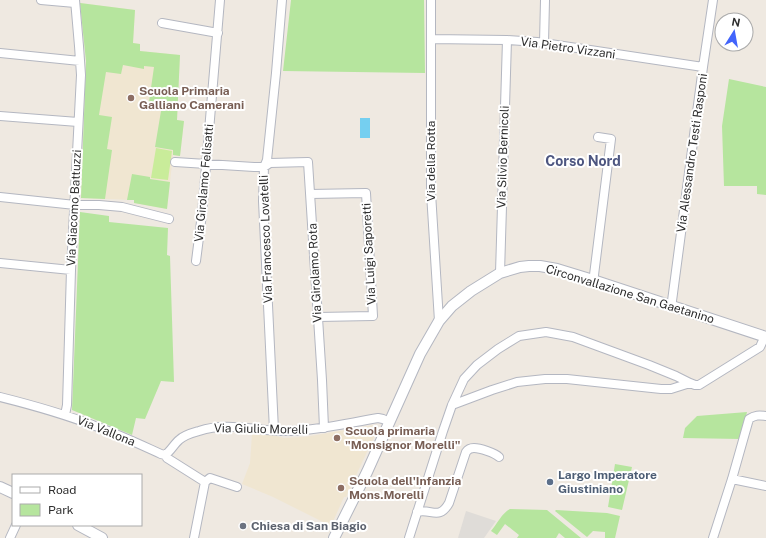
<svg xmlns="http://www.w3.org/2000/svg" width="766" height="538" font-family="'Public Sans',sans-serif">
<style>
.education{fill:#f0e6d1}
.green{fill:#b6e59e}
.pitch{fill:#c9ec9a}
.plaza{fill:#dfdcd8}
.water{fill:#75cff0}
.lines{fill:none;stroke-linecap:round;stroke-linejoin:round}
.minor-casing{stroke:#b4b7c1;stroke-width:10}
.tertiary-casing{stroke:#b4b7c1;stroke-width:12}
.minor{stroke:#fff;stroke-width:8}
.tertiary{stroke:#fff;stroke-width:10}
.education-dot{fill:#8d6e63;stroke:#fff;stroke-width:1.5}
.service-dot{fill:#5c6f8a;stroke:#fff;stroke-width:1.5}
.worship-dot{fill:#6b7280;stroke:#fff;stroke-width:1.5}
.labels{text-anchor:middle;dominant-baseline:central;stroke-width:4;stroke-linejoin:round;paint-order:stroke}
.street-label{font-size:12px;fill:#2e2e2e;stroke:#fff}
.education-label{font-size:12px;font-weight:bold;fill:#785e54;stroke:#fff;text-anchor:start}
.service-label{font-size:12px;font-weight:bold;fill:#4e5e75;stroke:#fff;text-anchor:start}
.worship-label{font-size:12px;font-weight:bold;fill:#5b616d;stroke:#fff;text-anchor:start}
.quarter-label{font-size:14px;font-weight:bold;fill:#4d5680;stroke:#fff}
</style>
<rect width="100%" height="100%" fill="#efe9e1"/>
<path class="education" d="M80 3 135 10 133 43 140 44V51L180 55 177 120 184 121 180 156 173 155 167 209 134 203V200L81 198 86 61Z
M374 425 377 427V430L373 439 346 497H344L331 526 273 497 242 484 250 463 252 434 272 435 284 438 305 437Z"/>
<path class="green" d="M291 0H424L425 73 283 71Z
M80 3 135 10 133 43 140 44V51L180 55 177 120 184 121 180 156 173 155V150L155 147 162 105 149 102 154 67 144 66V69L123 65 121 74 106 72 99 115 112 117 107 149 112 150 105 199 81 198 86 61Z
M729 79 766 87V195L757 194V186H724L722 126Z
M132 174 150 177V179L170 182 167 209 134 203V200H127Z
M80 212 109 216V222L168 228 167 255 170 256 174 382 161 381 145 419 136 418 132 435 72 410 73 386Z
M747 412 740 439 683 438 685 428 697 416Z
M615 464 632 467 622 510 608 507Z
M510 509 547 510 581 538H565L559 533 556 538H517L519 535 505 524 497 535 491 531C497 524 502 513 510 509Z
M556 510 607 513 620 516 615 538H605V532L593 531 587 537 555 511Z"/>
<path class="pitch" d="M156 148 172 151 168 180 151 178Z"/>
<path class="plaza" d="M466 511 496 521 484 538H458Z"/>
<path class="water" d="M360 118H370V138H360Z"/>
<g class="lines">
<defs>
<path id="minor" d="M41 0 75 3
M431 0V193L439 321
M162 23 218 33
M431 39 507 40 537 42 703 67
M544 43 545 0
M0 53 80 61
M0 116 78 122
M175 162 254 167H264L270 163 308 162 322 380 324 428
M310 194 366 193 373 316 318 317
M0 197 75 205H99L122 207 169 219
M196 261 202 214 220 0
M0 263 71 270
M500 273 507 40
M593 280 594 275 611 139 598 137
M670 305 672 301 703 67 713 0
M0 397C32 405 64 414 95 426 118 434 139 444 161 454L165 455 167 458 205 482
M452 405 492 390 517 382 545 379H567L661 389H671L690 383
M65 415 67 405 71 270 81 75 79 46 75 0
M274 430 263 201 264 167 267 160 276 73 282 0
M165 455C171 451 174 444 179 440 184 435 192 433 199 431 228 421 260 432 290 431 320 430 348 423 378 418L383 419 390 422
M732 479 766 486
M417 512C431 508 439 521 449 503L466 452C468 449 471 448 474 448 480 448 495 453 499 457
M10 538 16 525
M194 538 205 482 210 478 237 487
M409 538 443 431 452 405 464 379 477 365 498 349 519 336 546 332 573 337 649 365 676 376 690 383 695 385H699L760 347 765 336
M713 538 732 479 749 419C755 415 759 415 766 416"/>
<path id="tertiary" d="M0 487 13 493
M78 525 102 538
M334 538 367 472 420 354 439 321 452 306 471 291 500 273 520 267 529 266H540L557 269 593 280 766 337"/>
</defs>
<use href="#minor" class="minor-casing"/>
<use href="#tertiary" class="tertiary-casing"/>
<use href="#minor" class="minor"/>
<use href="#tertiary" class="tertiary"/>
</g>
<g class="education-dot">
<circle cx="131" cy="98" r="4"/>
<circle cx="337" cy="438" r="4"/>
<circle cx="341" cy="488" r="4"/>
</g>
<circle class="service-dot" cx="550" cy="482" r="4"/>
<circle class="worship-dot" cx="243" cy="526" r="4"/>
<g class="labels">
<g class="street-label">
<text transform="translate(568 48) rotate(8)">Via Pietro Vizzani</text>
<text transform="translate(692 153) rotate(-82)">Via Alessandro Testi Rasponi</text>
<text transform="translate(503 157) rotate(-88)">Via Silvio Bernicoli</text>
<text transform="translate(431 161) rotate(-90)">Via della Rotta</text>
<text transform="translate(204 183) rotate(-85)">Via Girolamo Felisatti</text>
<text transform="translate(74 208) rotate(-87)">Via Giacomo Battuzzi</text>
<text transform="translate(266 239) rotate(-92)">Via Francesco Lovatelli</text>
<text transform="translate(369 254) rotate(-93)">Via Luigi Saporetti</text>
<text transform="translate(315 273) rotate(-93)">Via Girolamo Rota</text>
<text transform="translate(630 294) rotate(17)">Circonvallazione San Gaetanino</text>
<text transform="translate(261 429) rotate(1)">Via Giulio Morelli</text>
<text transform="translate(106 431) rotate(22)">Via Vallona</text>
</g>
<g class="education-label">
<text x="139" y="91">Scuola Primaria<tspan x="139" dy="14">Galliano Camerani</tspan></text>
<text x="345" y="431">Scuola primaria<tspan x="345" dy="14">"Monsignor Morelli"</tspan></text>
<text x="349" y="481">Scuola dell'Infanzia<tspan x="349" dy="14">Mons.Morelli</tspan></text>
</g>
<g class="service-label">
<text x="558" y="475">Largo Imperatore<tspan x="558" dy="14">Giustiniano</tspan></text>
</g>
<g class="worship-label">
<text x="251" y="526">Chiesa di San Biagio</text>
</g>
<g class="quarter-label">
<text x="583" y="161">Corso Nord</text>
</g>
</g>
<rect x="12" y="474" width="130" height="52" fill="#ffffff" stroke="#ababab"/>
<rect x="20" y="487" width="20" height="6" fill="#ffffff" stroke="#ababab"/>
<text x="48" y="494" font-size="12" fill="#2e2e2e">Road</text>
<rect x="20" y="504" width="20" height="12" fill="#b6e59e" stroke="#ababab"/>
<text x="48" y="514" font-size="12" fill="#2e2e2e">Park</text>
<g transform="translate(734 32) rotate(11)"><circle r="19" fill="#ffffff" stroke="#ababab"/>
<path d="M0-3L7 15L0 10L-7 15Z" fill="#4264fb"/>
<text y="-6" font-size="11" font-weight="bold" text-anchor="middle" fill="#2e2e2e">N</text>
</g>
</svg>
